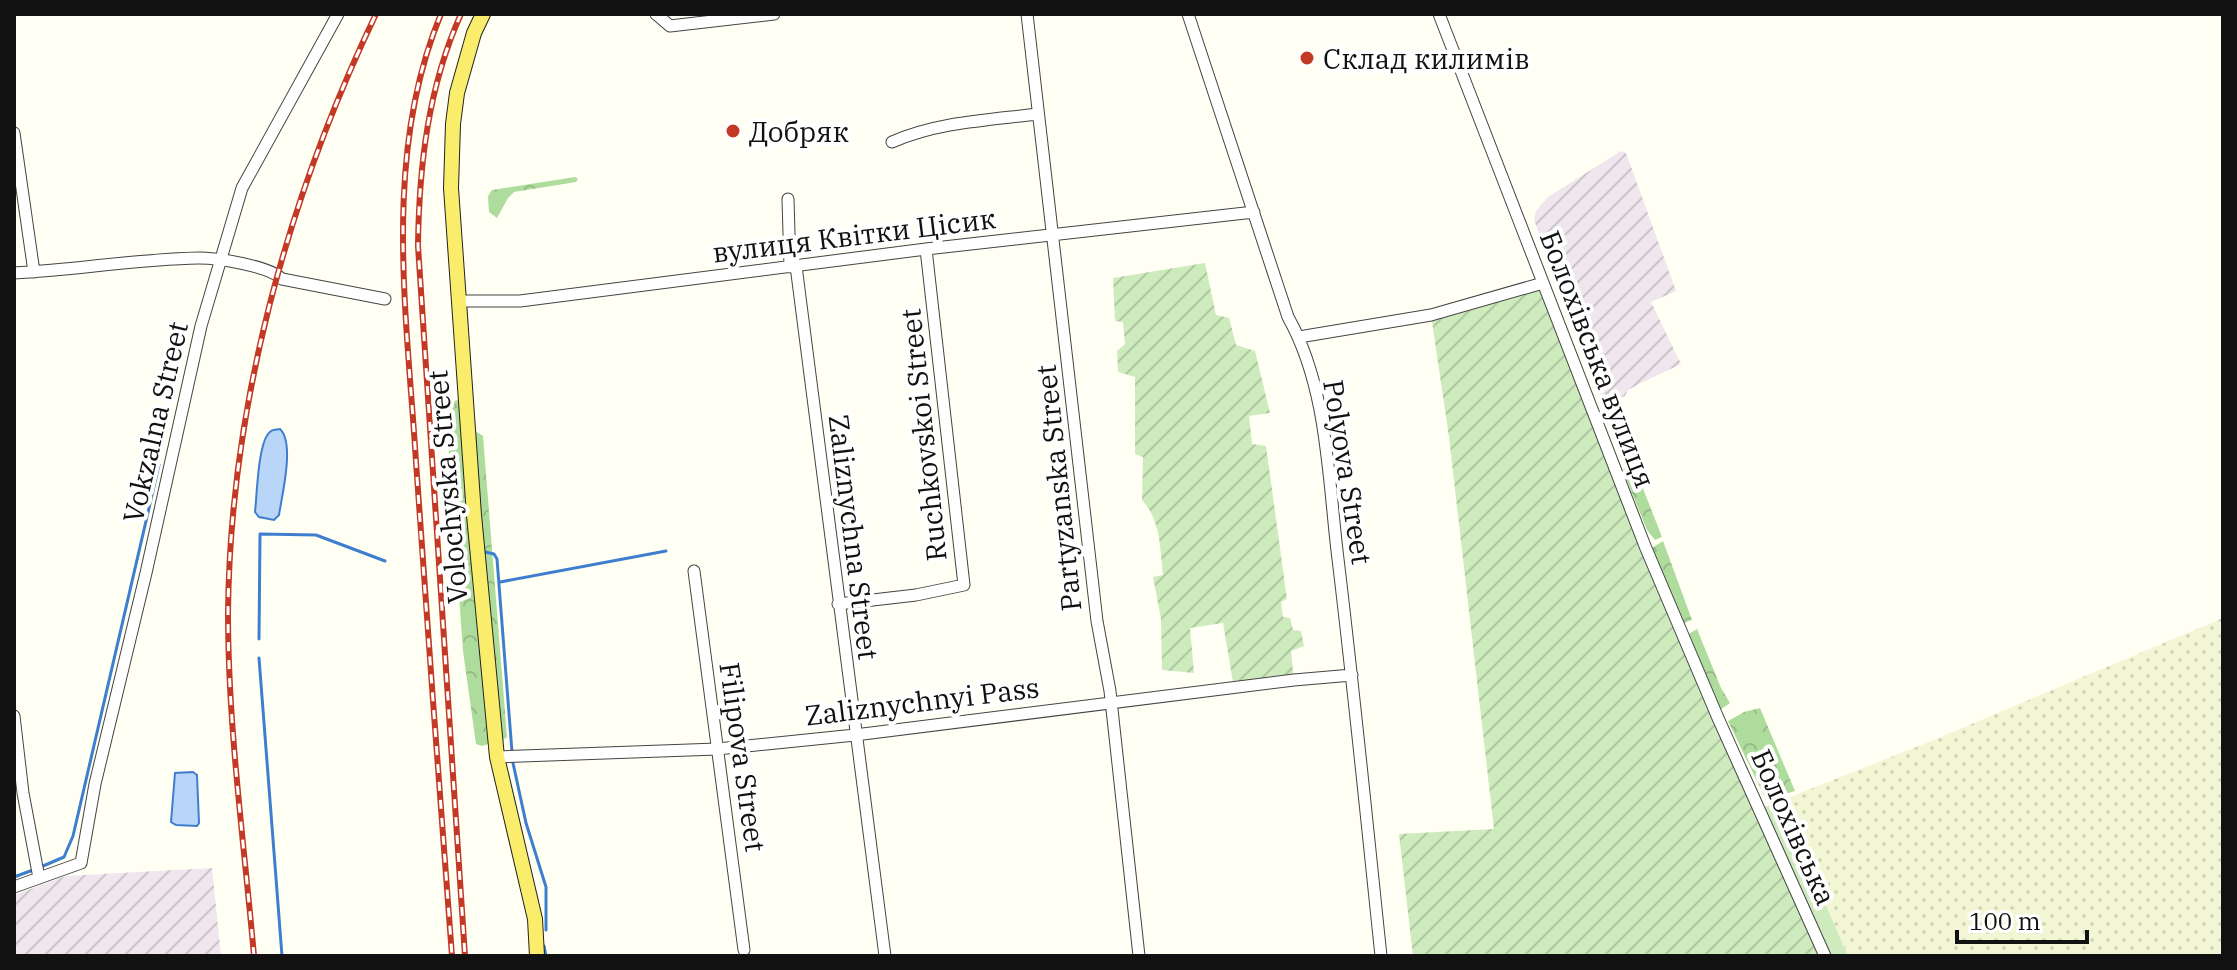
<svg xmlns="http://www.w3.org/2000/svg" width="2237" height="970" font-family="'IBM Plex Serif',serif">
<style>
.industrial{fill:url(#industrial-furrows)}
.farmland{fill:url(#farmland-dots)}
.grass{fill:#cdebbd}
.forest{fill:url(#forest-crowns)}
.garden{fill:url(#garden-furrows)}
.water{fill:#b9d5f7;stroke:#3f7ecf;stroke-width:2}
.lines{fill:none;stroke-linecap:round;stroke-linejoin:round}
.stream{stroke:#3f7ecf;stroke-width:3}
.minor-casing{stroke:#444;stroke-width:13}
.major-casing{stroke:#222;stroke-width:16}
.minor{stroke:#fff;stroke-width:11}
.major{stroke:#f9ed6b;stroke-width:14}
.rail-casing{stroke:#c33926;stroke-width:6}
.rail{stroke:#fff;stroke-width:3;stroke-dasharray:9;stroke-linecap:butt}
.poi-dot{fill:#c33926;stroke:#fff;stroke-width:3}
.labels{text-anchor:middle;dominant-baseline:central;stroke-width:8;stroke-linejoin:round;paint-order:stroke}
.poi-label{font-size:28px;fill:#111;stroke:#fff;text-anchor:start}
.street-label{font-size:28px;fill:#111;stroke:#fff}
</style>
<defs>
<pattern id="industrial-furrows" width="10" height="10" patternUnits="userSpaceOnUse" patternTransform="scale(2)"><rect width="10" height="10" fill="#efe6ee"/><path d="M-1 1l2-2M0 10L10 0M9 11l2-2" fill="none" stroke="#ccc4cb"/></pattern>
<pattern id="farmland-dots" width="8" height="8" patternUnits="userSpaceOnUse" patternTransform="scale(2)"><rect width="8" height="8" fill="#f3f6d4"/><path d="M2 2h.1M6 6h.1" fill="none" stroke="#cfd2b5" stroke-width="1.8" stroke-linecap="round"/></pattern>
<pattern id="forest-crowns" width="20" height="18" patternUnits="userSpaceOnUse" patternTransform="scale(2)"><rect width="20" height="18" fill="#aedc9c"/><path d="M2 6a3 3 0 1 1 6 0M12 15a3 3 0 1 1 6 0" fill="none" stroke="#95bc85"/></pattern>
<pattern id="garden-furrows" width="10" height="10" patternUnits="userSpaceOnUse" patternTransform="scale(2)"><rect width="10" height="10" fill="#cdebbd"/><path d="M-1 1l2-2M0 10L10 0M9 11l2-2" fill="none" stroke="#afc8a1"/></pattern>
</defs>
<rect width="100%" height="100%" fill="#fffff4"/>
<path class="industrial" d="M1621 151 1626 153 1676 291 1651 302 1681 364 1637 385 1628 390 1625 396 1603 405 1534 220 1536 211 1548 197Z
M212 868 221 956H14V895L66 876Z"/>
<path class="farmland" d="M2223 618V956H1848L1780 801 1929 742Z"/>
<path class="grass" d="M1780 801 1848 956H1825L1760 809Z"/>
<path class="forest" d="M575 177 578 179 576 182 514 192 508 198 497 218 489 212 488 196 492 190Z
M457 400 461 405 488 736V744L482 746 476 744 463 651 446 412 451 402Z
M477 432 483 436 507 737 503 740 500 739 471 436Z
M1633 463 1662 537 1655 540 1647 530 1623 471 1625 465Z
M1663 541 1692 620 1681 624 1652 548Z
M1697 629 1721 688 1730 703 1720 710 1689 634Z
M1760 708 1795 791 1766 800 1728 721 1744 712Z"/>
<path class="garden" d="M1205 263 1216 315 1229 318 1236 345 1255 351 1270 413 1249 416 1252 444 1266 446 1287 599 1281 602 1283 617 1290 618 1293 630 1301 631 1304 646 1291 651 1294 680 1234 688 1223 623 1190 628 1194 673 1162 670 1161 619 1153 577 1163 575C1160 548 1161 521 1142 500L1143 457 1135 454V377L1118 372 1117 351 1125 344 1123 322 1115 321 1113 278Z
M1543 283 1593 414 1825 956H1413L1399 834 1494 829 1449 437 1431 315Z"/>
<path class="water" d="M280 429C295 443 282 495 279 515L274 520 259 517 255 512C257 494 258 447 268 434 272 429 274 430 280 429Z
M193 772 197 775 199 823 197 826 176 825 171 822 175 773Z"/>
<g class="lines">
<path class="stream" d="M485 552 494 554 497 559 512 752
M500 582 666 551
M259 639 260 534 316 535 385 561
M259 658 282 956
M513 763 526 823 546 887V930
M43 866 64 857 73 836 159 465
M14 877 33 870
M544 946 546 956"/>
<defs>
<path id="minor" d="M656 14 670 26 774 14
M1027 14 1097 621 1110 691 1139 956
M1188 14 1288 317C1328 388 1328 479 1338 559 1354 691 1367 823 1381 956
M1439 14 1645 546 1718 718 1825 956
M14 133 34 272
M892 142C938 122 988 120 1038 114
M788 199 790 267
M796 266 885 956
M14 273C76 270 137 259 199 258 218 258 269 266 282 279L385 299
M459 301H520L926 249 1254 212
M1299 337 1431 315 1543 283
M694 571 744 950
M838 604 916 595 964 585 926 249
M14 716 23 793 39 878
M497 757 717 749 855 735 1294 680 1352 675
M14 887 81 863 95 784 146 573 201 326 242 188 338 14"/>
<path id="major" d="M483 14 474 33 457 93 453 124 451 188 474 515 497 757 535 919 537 956"/>
</defs>
<use href="#minor" class="minor-casing"/>
<use href="#major" class="major-casing"/>
<use href="#minor" class="minor"/>
<use href="#major" class="major"/>
<defs>
<path id="rail" d="M441 14C382 155 407 315 416 462 427 627 440 791 452 956
M461 14C428 87 419 166 418 246L465 956
M254 956C244 842 228 727 228 613 230 406 287 200 376 14"/>
</defs>
<use href="#rail" class="rail-casing"/>
<use href="#rail" class="rail"/>
</g>
<g class="poi-dot">
<circle cx="1307" cy="58" r="8"/>
<circle cx="733" cy="131" r="8"/>
</g>
<g class="labels">
<g class="poi-label">
<text x="1323" y="58">Склад килимів</text>
<text x="749" y="131">Добряк</text>
</g>
<g class="street-label">
<text transform="translate(854 235) rotate(-7)">вулиця Квітки Цісик</text>
<text transform="translate(1598 359) rotate(69)">Болохівська вулиця</text>
<text transform="translate(155 422) rotate(-77)">Vokzalna Street</text>
<text transform="translate(923 435) rotate(-96)">Ruchkovskoi Street</text>
<text transform="translate(1348 472) rotate(81)">Polyova Street</text>
<text transform="translate(447 487) rotate(-95)">Volochyska Street</text>
<text transform="translate(1058 488) rotate(-96)">Partyzanska Street</text>
<text transform="translate(854 537) rotate(83)">Zaliznychna Street</text>
<text transform="translate(922 701) rotate(-7)">Zaliznychnyi Pass</text>
<text transform="translate(743 757) rotate(82)">Filipova Street</text>
<text transform="translate(1794 827) rotate(66)">Болохівська</text>
</g>
</g>
<rect width="2237" height="970" fill="none" stroke="#111111" stroke-width="32"/>
<path d="M1957 930v12h130v-12" fill="none" stroke="#111111" stroke-width="4"/>
<text x="1969" y="930" font-size="24" fill="#111111" stroke="#ffffff" stroke-width="6" paint-order="stroke">100 m</text>
</svg>
